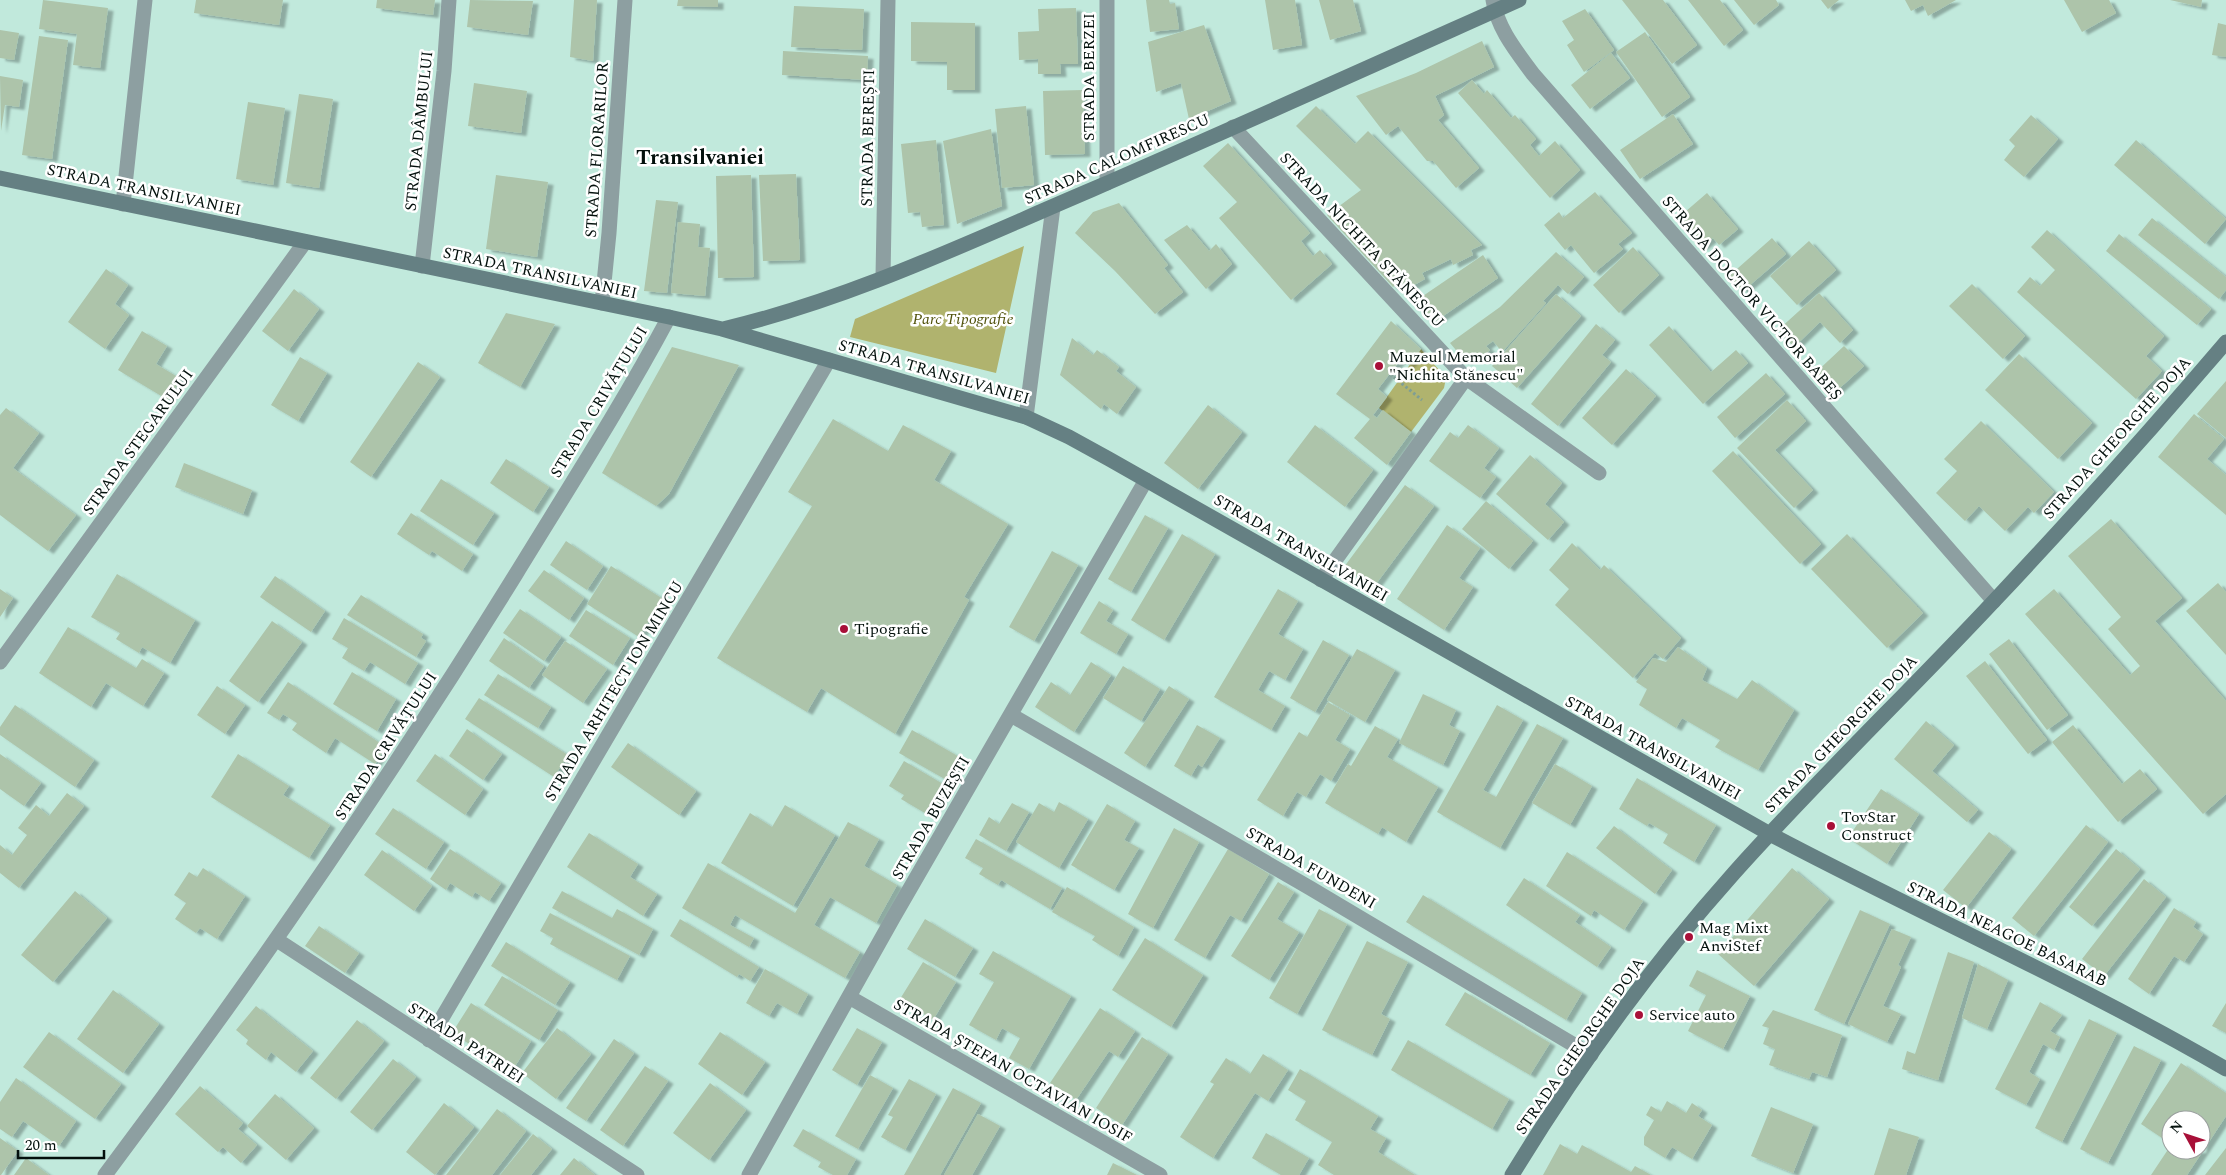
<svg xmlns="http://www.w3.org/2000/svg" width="2226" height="1175" font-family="Spectral,serif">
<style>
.green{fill:#b0b36e}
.building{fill:#adc4aa;filter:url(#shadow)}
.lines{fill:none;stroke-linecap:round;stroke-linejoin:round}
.path{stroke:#7f9e94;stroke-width:3;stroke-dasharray:2.5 2.5;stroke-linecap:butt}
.minor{stroke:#8d9fa1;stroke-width:15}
.tertiary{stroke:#8d9fa1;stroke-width:15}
.secondary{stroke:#658083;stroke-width:15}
.poi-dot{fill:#a81038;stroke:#fff;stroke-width:2}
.labels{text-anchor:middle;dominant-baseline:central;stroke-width:5;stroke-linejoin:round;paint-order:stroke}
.street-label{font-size:16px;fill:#03100c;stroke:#fff}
.park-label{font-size:16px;font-style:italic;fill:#52530d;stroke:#fff}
.poi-label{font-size:16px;fill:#03100c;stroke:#fff;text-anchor:start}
.district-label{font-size:21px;font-weight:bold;fill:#03100c;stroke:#fff}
</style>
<defs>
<filter id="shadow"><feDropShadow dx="5.5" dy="3" stdDeviation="1" flood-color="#0004"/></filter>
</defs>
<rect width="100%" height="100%" fill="#c1e9dc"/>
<path class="green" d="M1024 246 996 373 850 337 855 319Z
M1421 349 1446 378 1444 388 1411 432 1379 408Z"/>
<path class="building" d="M43 0 108 8 100 68 73 65 77 34 39 29Z
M196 0H283L279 25 194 13Z
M377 0H435L433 15 376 8Z
M470 0 533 1 528 35 467 27Z
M574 0H597L593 61 570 57Z
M678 0H718V7L677 6Z
M1146 0H1169L1170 4 1175 3 1179 29 1150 32Z
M1265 0H1295L1302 45 1273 50Z
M1319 0H1353L1361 31 1330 40Z
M1622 0H1663L1697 45 1672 64Z
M1688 0H1720L1743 30 1724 46Z
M1734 0H1776L1779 5 1754 25Z
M1821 0H1839L1828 9Z
M1905 0H1956L1928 16 1923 5 1911 11Z
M2064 0H2109L2116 13 2082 32Z
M2170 0H2202L2201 7Z
M794 6 864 9 862 50 791 47Z
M1076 8 1078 64H1060L1061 74H1038V59L1019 60 1018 32 1039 31 1038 9Z
M1585 9 1614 50 1584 72 1567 45 1574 40 1562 21Z
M911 22 975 23V90H947V62L911 61Z
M2218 23 2226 25V57L2212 55Z
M1204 25 1231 101 1189 119 1181 83 1156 92 1148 42Z
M0 30 19 33 14 60 0 58Z
M1645 32 1690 97 1662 117 1616 52Z
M39 36 68 40 52 159 22 155Z
M1482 41 1494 67 1435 96 1444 115 1438 120 1479 168 1456 188 1433 161H1427L1398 126 1386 135 1356 96 1416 73Z
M783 51 868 56 867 80 782 75Z
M1611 53 1630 78 1590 109 1571 85Z
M0 76 23 80 19 107 5 105 1 131Z
M1472 80 1484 94 1487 90 1511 118 1515 115 1536 139 1530 145 1539 156 1555 141 1580 170 1550 198 1458 93Z
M474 83 527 91 521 133 468 126Z
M1083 90 1085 154 1045 155 1043 91Z
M299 94 333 99 319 188 286 183Z
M248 102 285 108 273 185 236 179Z
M1026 106 1034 185 1002 188 995 109Z
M1316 106 1355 144 1368 131 1482 245 1471 250 1473 255 1453 265 1451 259 1422 273 1425 279 1405 290 1401 282 1393 287 1327 215 1361 190 1296 126Z
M1673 114 1693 144 1640 179 1620 150Z
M2031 115 2058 139 2024 177 2004 160 2015 146 2009 140Z
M991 129 1002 206 957 224 943 141Z
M936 140 944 225 922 227 920 212 908 213 901 144Z
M2136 140 2226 219 2205 244 2114 165Z
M1228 143 1310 233 1301 241 1313 256 1320 250 1332 264 1291 300 1219 218 1237 202 1203 166Z
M796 174 800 260 763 261 759 175Z
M496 175 548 182 537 257 486 249Z
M751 175 754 277 718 278 716 176Z
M1595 192 1632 233 1618 244 1623 249 1594 273 1571 245 1565 250 1544 225 1559 212 1563 218Z
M1707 193 1738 229 1719 245 1713 238 1702 247 1678 218Z
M656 200 678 202 667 293 644 291Z
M1119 203 1168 265 1164 268 1183 292 1155 314 1115 271 1075 233 1093 212Z
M2152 218 2226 277V290L2219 299 2138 235Z
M678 222 700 224 698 247 710 248 705 296 671 293Z
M1187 225 1209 251 1216 244 1232 264 1206 289 1164 240Z
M2047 230 2164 336 2146 356 2162 371 2136 399 2017 292 2030 277 2040 286 2055 270 2031 247Z
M2119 234 2211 309 2197 325 2106 251Z
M1772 238 1786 254 1743 291 1729 276Z
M1809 241 1836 270 1797 305 1770 276Z
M1633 247 1659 275 1619 313 1593 285Z
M1556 252 1584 277 1568 294 1558 285 1543 301 1546 303 1502 352 1493 341 1486 346 1490 350 1480 359 1476 354 1466 362 1450 343 1500 307Z
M1483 255 1498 278 1433 323 1417 300Z
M106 269 128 285 115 304 129 315 105 349 68 322Z
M1972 284 2025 336 2003 359 1949 306Z
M294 289 319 309 288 351 262 331Z
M1819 293 1853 330 1840 343 1820 322 1794 347 1778 330Z
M1556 294 1581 316 1517 388 1492 366Z
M506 313 555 324 520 387 478 363Z
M1391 321 1421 349 1409 365 1401 359 1378 389 1387 397 1373 415 1377 418 1383 410 1411 432 1387 465 1354 438 1370 419 1336 394Z
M1596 324 1615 340 1602 355 1611 362 1558 426 1531 404Z
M1669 326 1711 372 1736 350 1748 363 1703 404 1649 345Z
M142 331 167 346 156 364 181 379 168 400 118 370Z
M1072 338 1093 355 1097 350 1119 367 1116 371 1136 387 1117 414 1104 404 1101 409 1060 375Z
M1844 346 1864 366 1832 395 1813 375Z
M672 347 739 365 669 494 656 506 602 473Z
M2019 354 2092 423 2058 459 1985 390Z
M300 357 327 373 298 421 271 405Z
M418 362 440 377 371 477 350 462Z
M1626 369 1656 396 1612 445 1582 418Z
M1766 373 1785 394 1735 438 1717 417Z
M2226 381V438L2197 414Z
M1787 400 1806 421 1775 450 1813 490 1794 508 1737 448Z
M1208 405 1242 432 1198 489 1164 463Z
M6 408 39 433 13 468 76 515 48 551 0 515V415Z
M2194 414 2224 439 2207 459 2226 475V515L2158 457Z
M833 419 888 451 903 425 951 451 934 480 1008 524 964 597 969 600 895 734 821 688 807 712 717 658 812 506 788 492Z
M1981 421 2054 492 2034 513 2028 507 2005 531 1979 506 1965 521 1936 493 1957 471 1944 459Z
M1315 425 1373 470 1345 507 1287 462Z
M1468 425 1499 448 1484 468 1496 477 1480 498 1429 461 1450 432 1458 438Z
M1733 451 1821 544 1800 564 1712 471Z
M1530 455 1562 483 1545 504 1564 522 1548 540 1496 494Z
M506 459 549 487 533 512 490 483Z
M184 463 252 490 243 514 175 487Z
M441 479 494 513 473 545 420 511Z
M1405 485 1434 506 1373 588 1344 567Z
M1486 501 1533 541 1509 569 1462 529Z
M411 513 473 554 462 571 432 551 429 555 397 534Z
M1145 515 1168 528 1131 592 1108 579Z
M2111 519 2182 598 2155 621 2226 701V794L2203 814 2025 614 2054 589 2130 675 2140 666 2108 629 2121 617 2068 556Z
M1447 525 1480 548 1459 578 1473 587 1444 630 1397 599Z
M1182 534 1215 554 1164 640 1131 620Z
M1847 534 1923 613 1887 648 1811 569Z
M566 541 603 566 587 590 550 565Z
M1572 543 1600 570 1604 565 1681 638 1663 659 1655 653 1633 678 1555 605 1569 589 1549 570Z
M1052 551 1078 565 1034 641 1009 627Z
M611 566 663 599 639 637 587 604Z
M544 570 584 598 569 620 528 591Z
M117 574 195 620 170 663 142 647 139 653 116 639 120 633 91 617Z
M275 576 325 611 311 632 260 597Z
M2218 583 2226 592V655L2186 611Z
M0 589 13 598 0 617Z
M1278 589 1298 601 1278 634 1303 649 1285 680 1269 671 1258 690 1285 706 1271 730 1214 697Z
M361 595 423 634 421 638 426 641 416 657 347 615Z
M1099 601 1113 610 1106 621 1128 634 1116 654 1080 633Z
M520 609 561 637 544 661 503 633Z
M586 610 630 638 613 665 569 636Z
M344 618 418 663 405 684 370 662 364 671 342 658 348 648 332 639Z
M272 621 302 642 258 702 229 681Z
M68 627 136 668 142 659 164 673 143 706 90 673 106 683 91 707 39 673Z
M504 638 544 666 529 688 489 661Z
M2009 639 2068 715 2047 730 1989 654Z
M1323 640 1349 655 1315 712 1290 698Z
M565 641 607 669 583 703 542 675Z
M1678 647 1707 668 1702 680 1737 699 1752 680 1794 710 1758 770 1715 747 1720 740 1682 718 1676 728 1639 705 1647 689 1636 682 1653 658 1666 662Z
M1357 649 1395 670 1365 722 1327 700Z
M1985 661 2047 740 2028 754 1966 676Z
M1091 662 1111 675 1074 732 1035 707 1051 682 1070 695Z
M1123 666 1160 689 1141 721 1103 698Z
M352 672 396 699 377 731 333 704Z
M498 674 551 707 538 728 484 695Z
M288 682 386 747 375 764 335 738 326 753 292 730 297 723 283 714 279 720 267 713Z
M217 686 245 705 225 734 197 715Z
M1169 686 1189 699 1145 767 1124 753Z
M1423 694 1456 710 1449 725 1460 731 1443 765 1399 743Z
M479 698 568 755 554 777 465 719Z
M1328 702 1350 715 1335 740 1350 749 1331 781 1320 774 1306 797 1297 792 1283 816 1257 800 1299 732 1307 737Z
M15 705 94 760 75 787 0 735V727Z
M1497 705 1523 720 1483 790 1496 797 1537 724 1563 738 1500 848 1437 812Z
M1926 721 1954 745 1932 771 1978 810 1967 822 1894 759Z
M1197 725 1220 738 1202 767 1198 764 1191 776 1174 766Z
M2073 725 2122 784 2140 769 2157 789 2118 822 2052 742Z
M1375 726 1398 739 1387 757 1438 787 1406 842 1382 827 1378 834 1325 803 1348 764 1351 766Z
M467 729 502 754 483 780 449 756Z
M912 730 963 759 950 782 899 753Z
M628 743 696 791 679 815 611 767Z
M0 754 41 783 24 806 0 789Z
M238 754 289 786 283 795 330 825 309 858 211 797Z
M435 754 483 789 465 815 416 781Z
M904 761 948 787 930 816 901 799 904 795 889 786Z
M1555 764 1592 786 1570 825 1532 803Z
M1637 778 1716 825 1694 862 1663 843 1668 834 1649 823 1647 826 1619 809Z
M1881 789 1919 814 1887 864 1848 838Z
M67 793 84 806 19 888 0 873V845L12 855 27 835 18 828 36 805 49 816Z
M1059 802 1088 819 1059 868 1016 842 1039 803 1054 812Z
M1012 803 1029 812 1006 851 979 835 989 817 999 824Z
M1107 804 1135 821 1124 840 1139 848 1114 890 1071 865Z
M785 805 835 835 793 906 721 863 750 813 772 827Z
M393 808 444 842 426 869 375 834Z
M848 822 879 839 864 866 897 885 876 923 830 897 814 925 860 952 845 978 735 915 730 925 754 938 749 947 682 908 708 863 795 913Z
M2086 825 2108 842 2034 936 2012 918Z
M1614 826 1672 870 1655 894 1596 848Z
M1174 828 1199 842 1153 928 1128 914Z
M1989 832 2011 849 1966 908 1943 890Z
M589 833 638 864 630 877 657 894 643 916 567 867Z
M976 839 1062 888 1050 909 1001 880 998 885 979 874 983 868 965 858Z
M450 849 501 883 489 901 475 892 472 897 450 883 446 890 430 879Z
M1228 849 1269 874 1241 921 1230 915 1205 958 1174 940Z
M2116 849 2140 869 2092 926 2069 907Z
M382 850 432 886 414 911 364 875Z
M1567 852 1643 901 1624 930 1594 910 1591 916 1546 886Z
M203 868 245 896 217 939 200 928 196 933 175 919 186 903 174 895 189 872 197 877Z
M1792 868 1829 899 1754 986 1718 954Z
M1524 878 1580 915 1575 922 1611 947 1597 967 1506 905Z
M2144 879 2166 897 2104 976 2082 959Z
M1278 882 1294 892 1277 919 1299 932 1269 980 1231 956Z
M1067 887 1134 927 1118 956 1092 940 1095 936 1052 912Z
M75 891 107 918 53 982 21 955Z
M562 891 612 918 617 909 653 929 639 955 552 908Z
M1423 895 1582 993 1566 1020 1406 922Z
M2174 908 2196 922 2193 927 2203 934 2184 962 2174 956 2149 994 2128 979Z
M1319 909 1347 924 1297 1014 1269 998Z
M1860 910 1890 924 1844 1024 1814 1010Z
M550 913 630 956 617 980 550 944 553 938 540 931Z
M680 919 759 967 750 981 739 974 737 977 670 936Z
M925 919 973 948 955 977 907 949Z
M319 926 359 953 345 973 305 946Z
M1892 929 1911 937 1898 965 1901 967 1883 1006 1901 1014 1887 1042 1848 1024Z
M1145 938 1203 975 1171 1027 1112 990Z
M1367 941 1408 962 1381 1014 1390 1019 1372 1055 1322 1030Z
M506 942 570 982 555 1005 491 966Z
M993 951 1071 996 1029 1069 1009 1058 1020 1038 1002 1028 996 1040 969 1025 994 982 979 974Z
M1948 952 1974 962 1938 1080 1902 1069 1907 1051 1915 1054Z
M923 962 956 982 933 1020 900 999Z
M1978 964 2008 980 1987 1029 1962 1018Z
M765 969 808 994 797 1014 777 1003 769 1016 746 1003Z
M1697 970 1750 996 1723 1049 1688 1031 1706 995 1689 986Z
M502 976 558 1010 539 1040 484 1005Z
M113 990 159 1024 123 1073 77 1039Z
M1465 992 1550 1043 1530 1075 1445 1025Z
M2040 1002 2062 1015 2050 1031 2060 1037 2054 1050 2043 1044 2029 1072 2040 1079 2026 1105 1995 1089Z
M471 1003 531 1041 512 1071 452 1033Z
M2226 1003V1033L2212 1026Z
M256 1006 313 1051 296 1072 271 1052 266 1060 246 1044 248 1040 236 1030Z
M1100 1008 1135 1031 1118 1057 1109 1051 1076 1100 1050 1083Z
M1773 1010 1842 1035 1827 1077 1812 1072 1809 1079 1769 1065 1775 1049 1763 1044 1769 1028 1762 1026Z
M2089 1019 2117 1033 2062 1142 2035 1128Z
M357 1020 384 1041 336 1099 310 1078Z
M557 1028 591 1054 556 1099 522 1073Z
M857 1028 882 1042 857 1085 832 1070Z
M49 1032 121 1084 95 1119 23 1067Z
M720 1032 765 1062 742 1095 698 1064Z
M1142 1037 1168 1054 1122 1125 1096 1108Z
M614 1039 634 1053 586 1121 566 1108Z
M1408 1040 1509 1099 1492 1129 1391 1070Z
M2134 1046 2161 1060 2108 1163 2080 1149Z
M1263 1054 1288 1070 1268 1101 1255 1093 1213 1158 1180 1137 1214 1084 1210 1082 1226 1058 1250 1074Z
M393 1059 416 1077 372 1130 350 1112Z
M2181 1063 2226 1093V1116L2187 1175H2151L2171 1145V1150H2201V1120H2171V1144L2141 1124Z
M645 1066 668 1081 623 1146 600 1130Z
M1300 1069 1378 1116 1370 1129 1386 1138 1378 1152 1415 1175H1334L1318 1165 1332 1142 1295 1120 1306 1101 1288 1090Z
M870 1075 893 1088 858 1149 835 1136Z
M16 1078 76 1121 59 1146 23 1121 12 1137 0 1129V1102Z
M909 1079 936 1094 905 1150 881 1137 893 1117 888 1115Z
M710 1083 746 1110 709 1160 673 1133Z
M200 1086 243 1123 238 1129 257 1145 241 1163 223 1147 218 1152 175 1114Z
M953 1088 981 1103 940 1175H904Z
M275 1094 314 1128 286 1160 247 1126Z
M1667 1101 1686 1113 1692 1103 1702 1110 1698 1116 1712 1125 1692 1159 1672 1147 1665 1158 1644 1145V1137L1654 1120 1646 1115 1651 1106 1661 1112Z
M444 1103 474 1127 435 1175 406 1152Z
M1771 1107 1813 1124 1793 1173 1751 1156Z
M497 1109 526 1131 492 1175H446Z
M978 1114 1000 1126 972 1175H944Z
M1889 1128 1919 1137 1906 1175H1874Z
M803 1129 856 1159 847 1175H833L818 1167 821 1162 793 1146Z
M1266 1133 1309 1158 1299 1175H1281L1252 1158Z
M533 1134 552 1149 531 1175H500Z
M0 1138 18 1151 1 1175H0Z
M1560 1144 1577 1154 1582 1145 1631 1172 1635 1166 1651 1175H1543Z
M2226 1148V1175H2205Z
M26 1158 49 1175H14Z
M574 1158 595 1175H560Z
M1113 1163 1137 1175H1107Z"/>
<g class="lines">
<path class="path" d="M1390 374 1422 400"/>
<path class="minor" d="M1107 0V183
M1493 0C1497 28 1517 52 1533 74L1994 601
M1233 127 1466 378 1599 473
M123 204 145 0
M422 266 444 71 449 0
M883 277 888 0
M602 303 609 233 625 0
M1321 580 1466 378
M0 662 305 242
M1011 715 1310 888 1591 1055
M277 940 637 1175
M849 997 1160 1175
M429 1040 829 360
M105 1175C251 981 388 781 516 574 568 489 622 405 669 317
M749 1175 893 918 1146 480"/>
<path class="tertiary" d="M1026 417 1053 207"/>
<path class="secondary" d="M0 178 669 317 722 329 1026 417 1069 437 1109 459 1770 834C1921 914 2078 983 2226 1069
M723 329C851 299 971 241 1091 190 1234 128 1376 64 1519 0
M1512 1175C1577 1068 1651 966 1734 873 1818 779 1908 693 1994 601 2073 517 2151 430 2226 342"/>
</g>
<g class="poi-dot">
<circle cx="1379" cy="366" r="5"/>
<circle cx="844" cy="629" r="5"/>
<circle cx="1831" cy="826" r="5"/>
<circle cx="1689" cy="937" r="5"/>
<circle cx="1639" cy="1015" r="5"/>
</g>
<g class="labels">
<g class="street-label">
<text transform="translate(1089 77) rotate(-90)">STRADA BERZEI</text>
<text transform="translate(419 131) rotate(-84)">STRADA DÂMBULUI</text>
<text transform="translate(868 138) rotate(-89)">STRADA BEREȘTI</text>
<text transform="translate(597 150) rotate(-86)">STRADA FLORARILOR</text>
<text transform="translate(1117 159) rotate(-24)">STRADA CALOMFIRESCU</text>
<text transform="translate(144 190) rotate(12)">STRADA TRANSILVANIEI</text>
<text transform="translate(1362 240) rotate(47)">STRADA NICHITA STĂNESCU</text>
<text transform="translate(540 273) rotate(12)">STRADA TRANSILVANIEI</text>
<text transform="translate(1752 298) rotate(49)">STRADA DOCTOR VICTOR BABEȘ</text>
<text transform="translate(934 372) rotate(16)">STRADA TRANSILVANIEI</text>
<text transform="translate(599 402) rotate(-59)">STRADA CRIVĂȚULUI</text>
<text transform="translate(2117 438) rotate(-48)">STRADA GHEORGHE DOJA</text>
<text transform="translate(138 442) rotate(-54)">STRADA STEGARULUI</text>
<text transform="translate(1301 548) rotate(30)">STRADA TRANSILVANIEI</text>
<text transform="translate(614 691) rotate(-59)">STRADA ARHITECT ION MINCU</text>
<text transform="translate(1841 734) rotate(-46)">STRADA GHEORGHE DOJA</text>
<text transform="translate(386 746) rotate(-57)">STRADA CRIVĂȚULUI</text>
<text transform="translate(1653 748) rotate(29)">STRADA TRANSILVANIEI</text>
<text transform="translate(931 818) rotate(-60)">STRADA BUZEȘTI</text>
<text transform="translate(1311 868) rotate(30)">STRADA FUNDENI</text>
<text transform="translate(2007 934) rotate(26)">STRADA NEAGOE BASARAB</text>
<text transform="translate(466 1043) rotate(33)">STRADA PATRIEI</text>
<text transform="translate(1580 1046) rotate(-55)">STRADA GHEORGHE DOJA</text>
<text transform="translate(1013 1071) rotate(30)">STRADA ȘTEFAN OCTAVIAN IOSIF</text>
</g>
<g class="park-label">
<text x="963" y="319">Parc Tipografie</text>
</g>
<g class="poi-label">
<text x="1389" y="357">Muzeul Memorial<tspan x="1389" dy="18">"Nichita Stănescu"</tspan></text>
<text x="854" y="629">Tipografie</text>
<text x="1841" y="817">TovStar<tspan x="1841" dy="18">Construct</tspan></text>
<text x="1699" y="928">Mag Mixt<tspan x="1699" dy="18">AnviStef</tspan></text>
<text x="1649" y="1015">Service auto</text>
</g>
<g class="district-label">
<text x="700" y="158">Transilvaniei</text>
</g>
</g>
<g transform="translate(2186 1135) rotate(310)"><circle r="24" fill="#ffffff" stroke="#9a9f9e"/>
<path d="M0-4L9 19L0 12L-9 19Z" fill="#a81038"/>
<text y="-8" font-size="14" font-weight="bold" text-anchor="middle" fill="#03100c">N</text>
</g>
<path d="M18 1150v8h86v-8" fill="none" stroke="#03100c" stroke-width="2.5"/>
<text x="25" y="1150" font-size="15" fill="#03100c" stroke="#ffffff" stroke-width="4" paint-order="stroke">20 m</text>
</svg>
